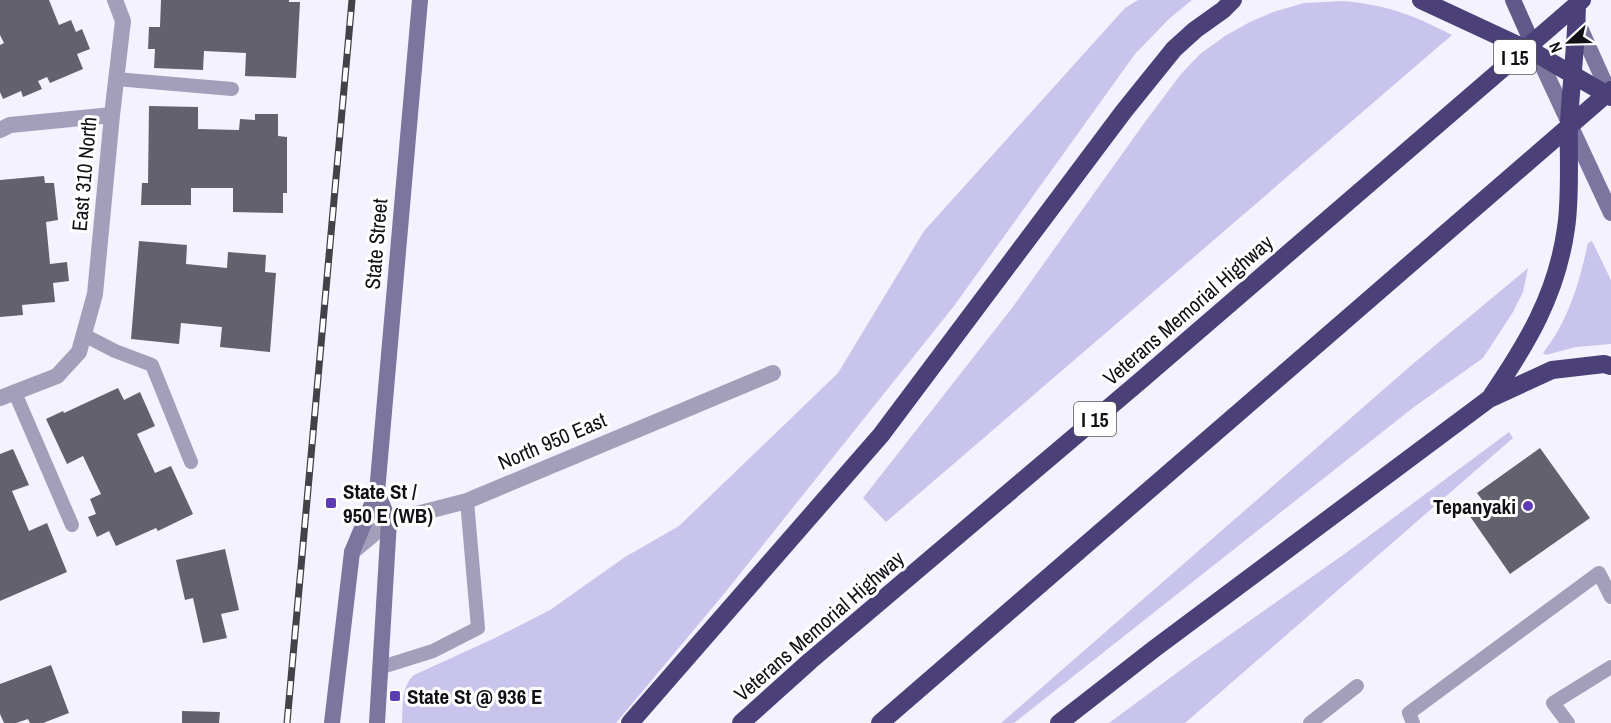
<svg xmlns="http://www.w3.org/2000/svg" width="1611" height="723" font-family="'Archivo Narrow',sans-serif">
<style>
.green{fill:#c9c4ec}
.building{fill:#62616d}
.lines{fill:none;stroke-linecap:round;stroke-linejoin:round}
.service{stroke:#a39fbb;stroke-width:14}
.minor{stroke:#a39fbb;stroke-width:16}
.secondary{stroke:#7c769f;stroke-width:16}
.primary{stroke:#61598a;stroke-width:16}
.motorway{stroke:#4b4077;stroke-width:18}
.rail-casing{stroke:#434249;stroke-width:7}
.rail{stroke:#fff;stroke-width:4.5;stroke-dasharray:14;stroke-linecap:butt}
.poi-dot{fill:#5d3bb3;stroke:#fff;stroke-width:2}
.labels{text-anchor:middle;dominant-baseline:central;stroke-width:6;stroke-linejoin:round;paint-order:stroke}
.shield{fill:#fff;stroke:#58585b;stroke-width:1.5}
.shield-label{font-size:20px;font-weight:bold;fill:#111015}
.street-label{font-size:21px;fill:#111015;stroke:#fff}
.poi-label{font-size:21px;font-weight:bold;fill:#111015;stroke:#fff;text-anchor:start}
</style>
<rect width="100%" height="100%" fill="#f4f2fe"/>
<path class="green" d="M1138 0H1192L1170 18 1135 54 954 306 723 595 616 723H402C403 707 401 686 414 675L495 638 550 610 625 557 679 526 838 373 924 231 1125 8Z
M1343 1C1388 5 1413 15 1452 35L886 522 863 498 1012 308 1145 122 1181 74 1200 54 1225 36 1250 22 1273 12 1304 3Z
M1592 241 1611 280V344L1576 347 1546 355 1543 353C1569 320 1579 283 1588 243Z
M1528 268 1523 292 1513 312 1483 358 1414 407 1014 723H1001L1415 362Z
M1509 432 1513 438 1185 723H1109L1197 658 1350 550Z"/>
<path class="building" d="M0 0H49L59 25 71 20 76 32 82 29 90 49 77 54 83 69 50 83 47 77 38 81 42 89 23 97 21 91 3 99 0 92V45L4 43 0 35Z
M161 0H289V2H300L296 78 245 76 246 53 204 51 203 70 154 68 155 49H148L149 27H160Z
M149 106 198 107V129L239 130 240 119 255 120V114H278V136L287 137V193H283V213L233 212V188H191V205H141L142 183H148Z
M44 176 45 183H54L58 220 46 222 50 264 67 262 69 281 53 283 55 302 22 305 23 315 0 317V180Z
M139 241 187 245 186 264 227 268 228 252 266 255 265 272 276 273 270 352 220 347 222 327 181 323 179 344 131 339Z
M118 388 124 400 140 392 155 426 137 434 155 473 171 466 193 514 158 531 156 528 116 546 109 531 97 537 88 517 96 514 90 499 101 494 83 456 67 464 46 419 63 411 64 413Z
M1540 448 1590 518 1510 574 1467 512 1483 501 1477 493Z
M13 449 29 485 12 491 29 531 47 523 67 572 0 601V454Z
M225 549 239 610 221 614 227 638 203 643 193 598 185 600 176 560Z
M51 665 69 713 43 723H30L28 719 16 723H4L0 714V684Z
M182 711 220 712 219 723H182Z"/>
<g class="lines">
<path class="service" d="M116 79 232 89
M84 335 115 351 152 365 191 462
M15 393 72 525
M382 667 433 651 478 628 467 501
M1310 723 1357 686
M1413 723 1409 713 1599 573 1611 597
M1568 723 1553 703 1611 667"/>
<path class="minor" d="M0 130 10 125 112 115
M0 398 57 376 79 352 95 294 112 115 123 21 115 0
M352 552 389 521 467 501 773 373"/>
<path class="secondary" d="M1577 21 1611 97
M1537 54 1611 213
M377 492 389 521 377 723
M332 723 352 552 377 492 420 0"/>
<path class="primary" d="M1513 0 1537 54"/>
<path class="motorway" d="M1421 0 1537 54 1611 97
M1490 398C1527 344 1557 294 1566 228 1571 196 1568 157 1569 123 1571 82 1577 41 1577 0
M630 723 881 435 1124 111 1174 49 1195 30 1223 10 1233 0
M741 723 810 661 1139 382 1582 0
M880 723 1611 90
M1059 723 1154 649 1489 399 1552 370 1604 364 1611 366"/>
<defs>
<path id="rail" d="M287 723 352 0"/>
</defs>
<use href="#rail" class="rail-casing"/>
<use href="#rail" class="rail"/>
</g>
<g class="poi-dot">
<rect x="325" y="497" width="12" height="12" rx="3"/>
<circle cx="1528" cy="506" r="6"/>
<rect x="389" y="690" width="12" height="12" rx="3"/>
</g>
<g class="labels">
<g class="shield">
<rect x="1494" y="40" width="42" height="34" rx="4.5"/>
<rect x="1074" y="402" width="42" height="34" rx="4.5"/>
</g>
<g class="shield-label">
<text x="1515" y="57">I 15</text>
<text x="1095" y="419">I 15</text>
</g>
<g class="street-label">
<text transform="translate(84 174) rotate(-85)">East 310 North</text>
<text transform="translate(376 244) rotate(-85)">State Street</text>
<text transform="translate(1188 310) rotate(-41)">Veterans Memorial Highway</text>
<text transform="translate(552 441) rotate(-23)">North 950 East</text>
<text transform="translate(819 626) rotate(-41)">Veterans Memorial Highway</text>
</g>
<g class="poi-label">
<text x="343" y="491">State St /<tspan x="343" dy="24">950 E (WB)</tspan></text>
<text x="1516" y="506" text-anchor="end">Tepanyaki</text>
<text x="407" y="696">State St @ 936 E</text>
</g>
</g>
<g transform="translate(1569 42) rotate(248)" stroke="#ffffff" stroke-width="4.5" paint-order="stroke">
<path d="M0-4.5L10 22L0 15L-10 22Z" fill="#111015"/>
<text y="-9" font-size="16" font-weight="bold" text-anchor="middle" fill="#111015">N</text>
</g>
</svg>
